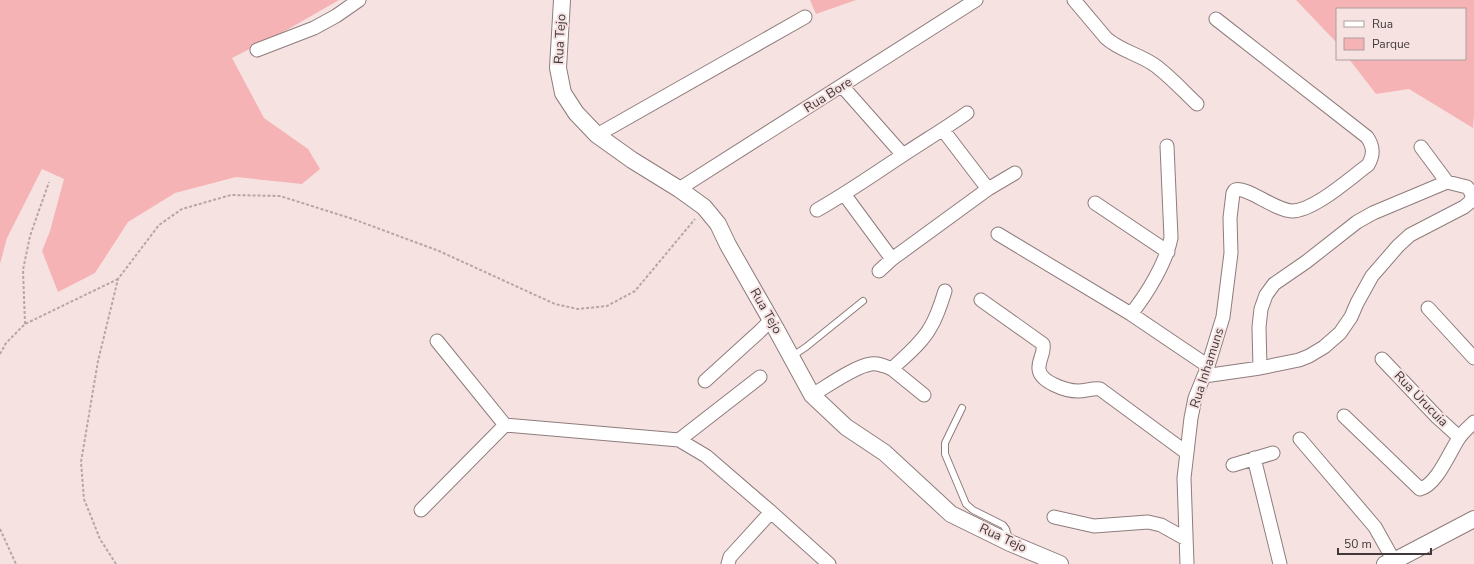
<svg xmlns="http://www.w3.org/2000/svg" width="1474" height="564" font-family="'Nunito Sans',sans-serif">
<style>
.green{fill:#f5b3b5}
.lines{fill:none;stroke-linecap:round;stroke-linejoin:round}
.service-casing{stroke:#8f7c7c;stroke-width:8}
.minor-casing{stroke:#8f7c7c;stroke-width:15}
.tertiary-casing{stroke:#8f7c7c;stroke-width:18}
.path{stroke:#b6a6a6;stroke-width:2;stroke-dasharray:3 2;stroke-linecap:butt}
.service{stroke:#fff;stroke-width:6}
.minor{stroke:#fff;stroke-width:13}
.tertiary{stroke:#fff;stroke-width:16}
.labels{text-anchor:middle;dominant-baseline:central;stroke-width:4;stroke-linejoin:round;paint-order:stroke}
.street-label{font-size:13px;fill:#413939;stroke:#f7e2e2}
</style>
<rect width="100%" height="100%" fill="#f7e2e2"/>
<path class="green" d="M0 0H339L285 31 232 58 264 118 308 149 320 169 302 184 236 177 175 193 128 222 95 273 58 292 42 251 50 231 64 179 42 169 7 238 0 264Z
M810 0H856L816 14Z
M1296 0H1474V115L1473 128 1409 89 1376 94 1349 59H1465V9H1337V43Z"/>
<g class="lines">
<defs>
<path id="service" d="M791 357 806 347 863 301
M962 408 945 443V454L966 504 973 510 1003 525 1006 529 1009 539"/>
<path id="minor" d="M1074 0 1106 38C1119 50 1138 54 1153 64 1168 74 1183 91 1197 104
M257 50 314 28 336 16 359 0
M842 86 903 155
M597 135 805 17
M1421 147 1447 182
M679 189 976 0
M988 189 1015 173
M844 194 892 259
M1095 203 1168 252
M817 210C847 193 874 174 903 155 924 141 946 128 967 113
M998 234 1131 314 1208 366
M879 271 892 259 988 189 943 130
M981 300 1043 344C1045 353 1038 360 1039 369 1040 382 1066 391 1078 391 1086 391 1092 388 1100 389L1187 453
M1428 308 1474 358
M1131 314C1147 294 1166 263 1171 238L1167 146
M437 341 505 425
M1382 359 1437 417 1459 437
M892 369 924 395
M1204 376 1260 368 1299 360 1309 356 1324 347 1340 333 1351 317 1357 303 1372 276 1398 246 1410 235 1464 207 1470 202 1472 197 1471 192 1467 187 1447 182 1373 213 1357 222 1306 262 1274 284 1266 295 1261 309 1259 327 1260 368
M705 381 760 331 771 320
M812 395C826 387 855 366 871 364 878 363 885 366 892 369 905 356 921 344 930 328 937 317 941 304 945 291
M1344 416 1420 489C1437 485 1450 451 1459 438 1463 432 1469 427 1474 422
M505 425 679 440 706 456 771 512 829 564
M1300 439 1375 527 1394 561
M679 440 760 377
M1254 458 1280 564
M1233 465 1273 453
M421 510 505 425
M1054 517 1094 526 1148 522 1161 525 1186 539
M728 564 730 557 771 512
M1187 564 1184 478 1191 418 1195 398 1208 366 1223 317 1231 253 1230 218 1233 193 1235 190C1247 186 1274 210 1292 211 1314 211 1350 178 1368 165 1374 155 1374 147 1367 137L1216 19"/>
<path id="tertiary" d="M562 0 558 68 563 93 576 113 597 135 632 160 679 189 704 207 718 224 728 245 776 329 812 395 846 427 885 453 951 514 1010 543 1060 564
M1385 564 1394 561 1474 519"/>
</defs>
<use href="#service" class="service-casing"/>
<use href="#minor" class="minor-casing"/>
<use href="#tertiary" class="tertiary-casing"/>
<path class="path" d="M25 324 23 270 30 236 49 182
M0 354 6 343 25 324 118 279
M0 529 16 564
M116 564 100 539 84 499 81 462 98 361 118 279 159 225 182 209 231 195 280 196 353 219 439 251 555 304 578 309 607 306 635 291 695 219"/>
<use href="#service" class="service"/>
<use href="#minor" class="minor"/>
<use href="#tertiary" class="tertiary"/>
</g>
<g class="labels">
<g class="street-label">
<text transform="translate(560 39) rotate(-87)">Rua Tejo</text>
<text transform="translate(828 95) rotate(-32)">Rua Bore</text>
<text transform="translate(766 311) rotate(60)">Rua Tejo</text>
<text transform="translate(1207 368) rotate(-72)">Rua Inhamuns</text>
<text transform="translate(1421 399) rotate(46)">Rua Urucuia</text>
<text transform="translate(1003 538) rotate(25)">Rua Tejo</text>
</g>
</g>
<rect x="1336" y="8" width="130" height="52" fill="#f7e2e2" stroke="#ae9e9e"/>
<rect x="1344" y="21" width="20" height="6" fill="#ffffff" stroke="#ae9e9e"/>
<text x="1372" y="28" font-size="12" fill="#413939">Rua</text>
<rect x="1344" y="38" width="20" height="12" fill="#f5b3b5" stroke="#ae9e9e"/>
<text x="1372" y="48" font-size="12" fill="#413939">Parque</text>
<path d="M1338 548v6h93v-6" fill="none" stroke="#413939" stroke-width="2"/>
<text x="1344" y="548" font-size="12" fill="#413939" stroke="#f7e2e2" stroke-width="3" paint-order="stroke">50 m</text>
</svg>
